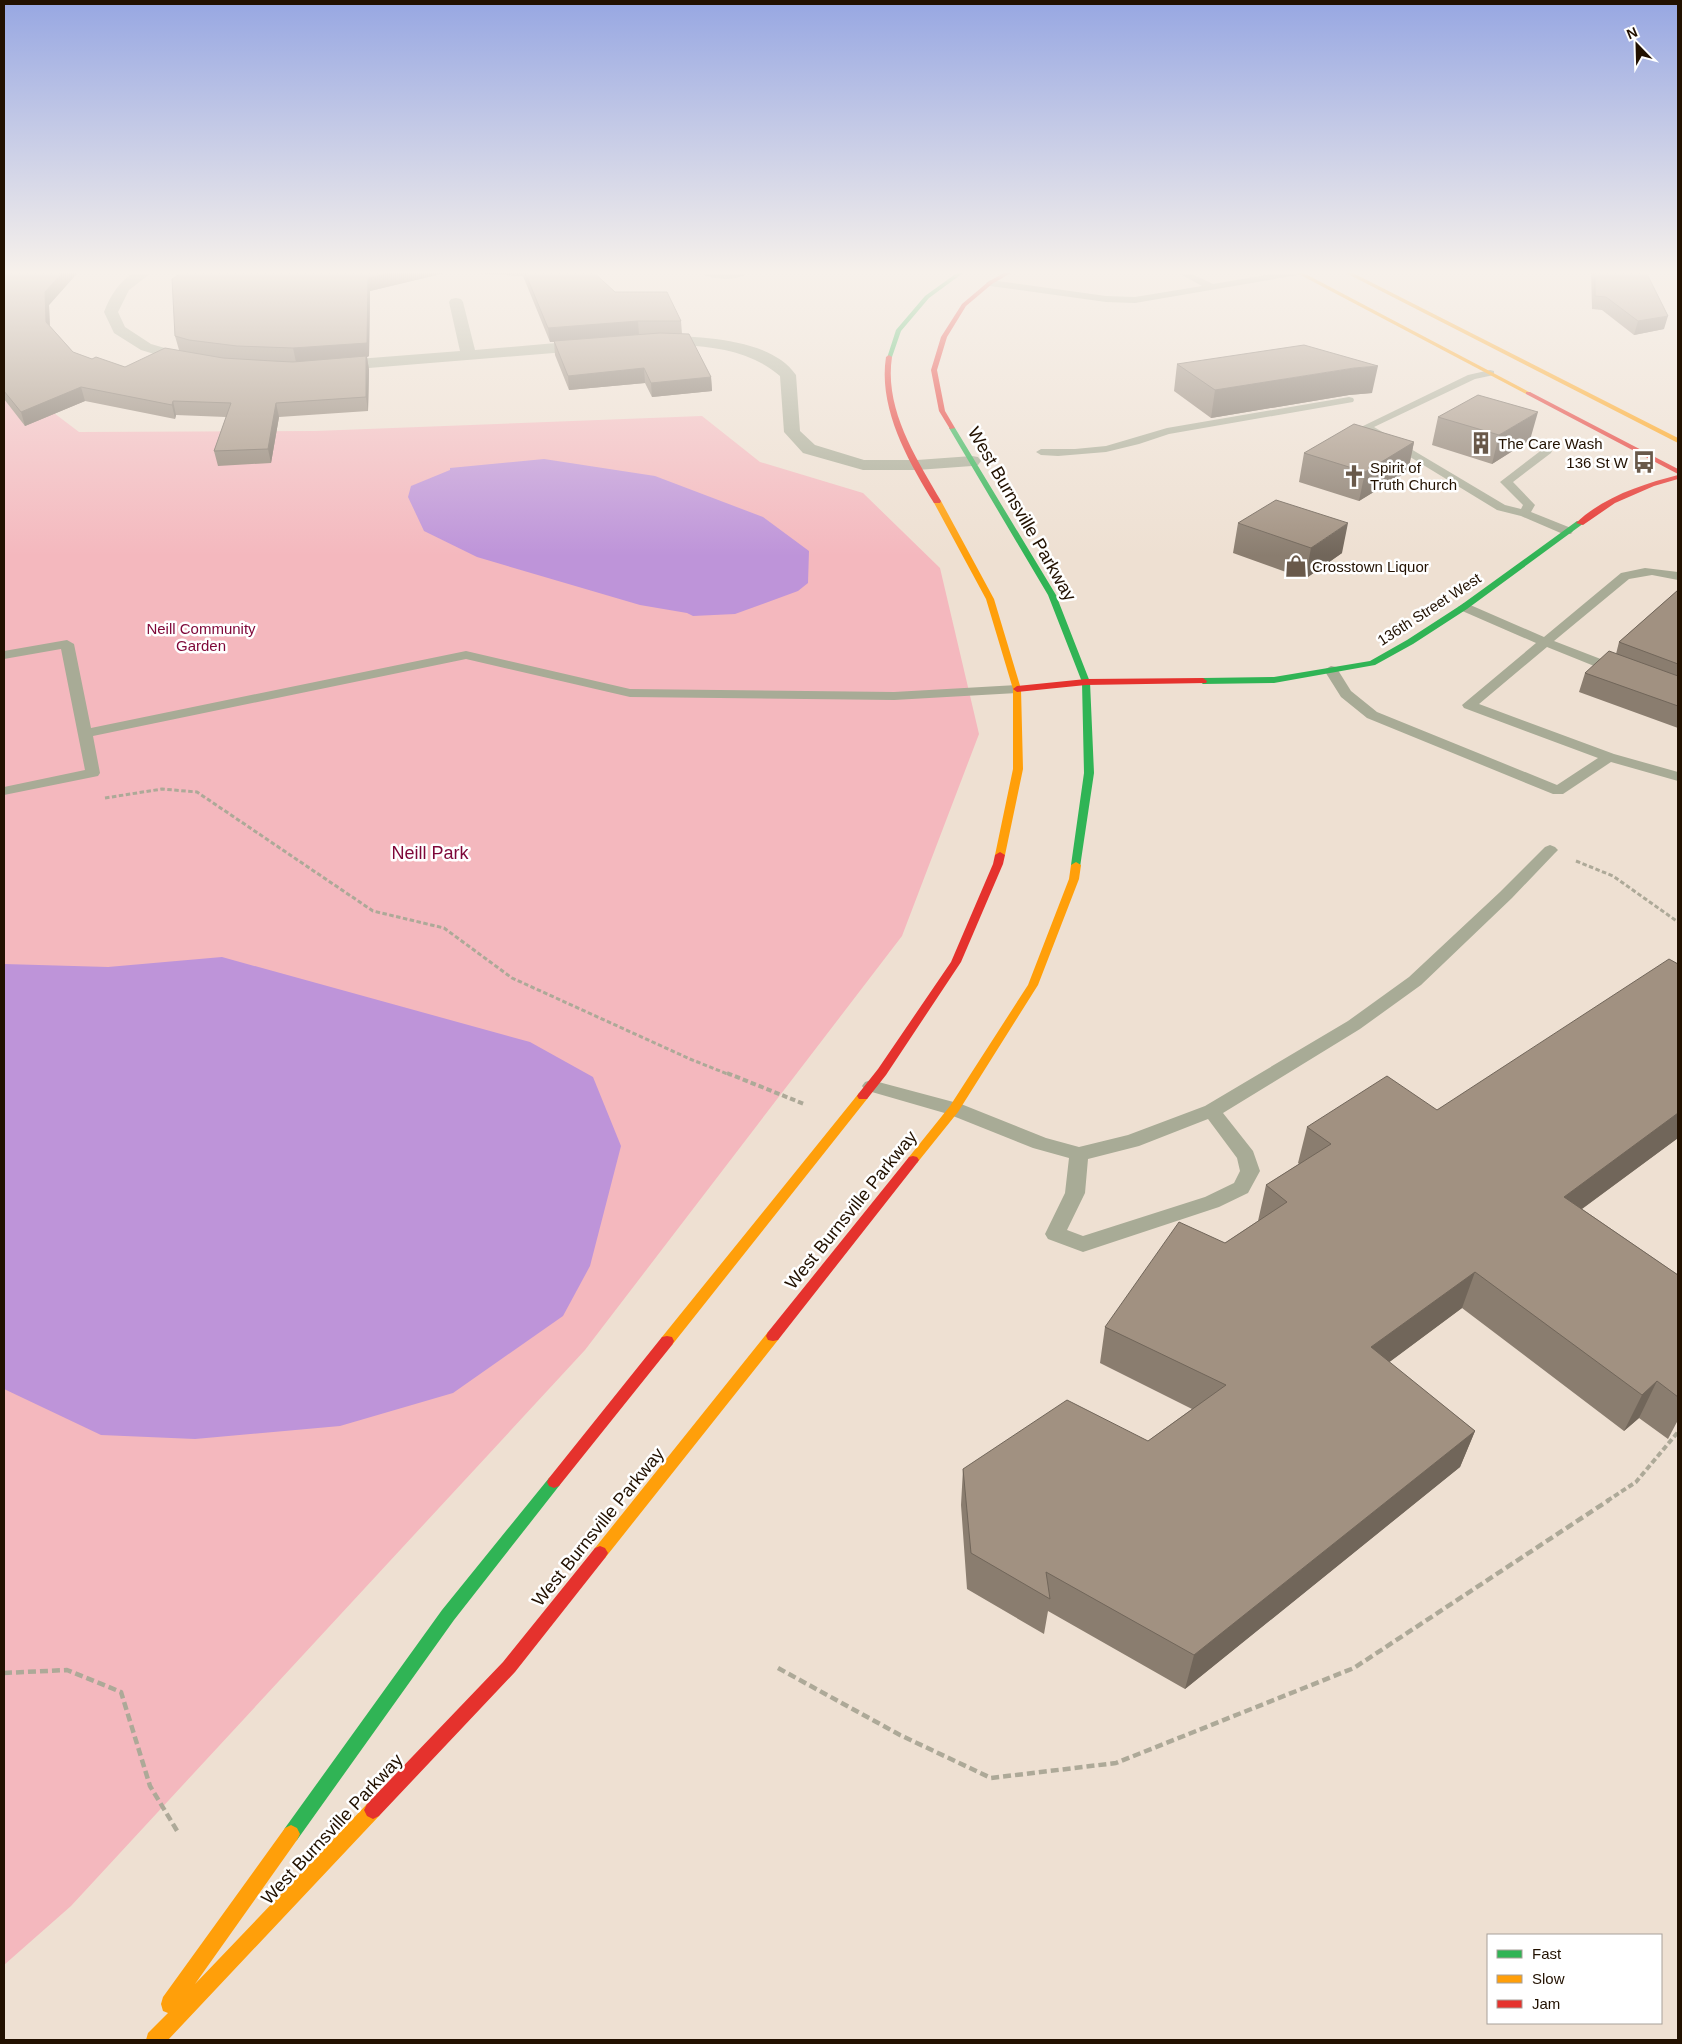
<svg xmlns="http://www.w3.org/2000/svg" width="1682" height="2044" font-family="Helvetica,sans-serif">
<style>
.green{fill:#f4b8be}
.water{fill:#be94d9}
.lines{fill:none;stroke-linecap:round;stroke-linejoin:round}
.path-far2{stroke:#ada998;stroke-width:3;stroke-dasharray:4.5 2.5;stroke-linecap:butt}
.path-far1{stroke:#ada998;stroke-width:4;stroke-dasharray:5.5 3;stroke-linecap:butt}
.path{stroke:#ada998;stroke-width:4.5;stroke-dasharray:8 4;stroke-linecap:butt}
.lane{fill:#a8ab96;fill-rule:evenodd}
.street{fill:#a8ab96;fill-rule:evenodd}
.fast{fill:#30b455;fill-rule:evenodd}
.slow{fill:#ff9f0a;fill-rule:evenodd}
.jam{fill:#e5322d;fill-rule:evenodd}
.wall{fill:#8a7d6f}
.shaded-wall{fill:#71665a}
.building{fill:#a19181;stroke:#71665a}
.labels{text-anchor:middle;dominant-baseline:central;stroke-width:5;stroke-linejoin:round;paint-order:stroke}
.far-poi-label{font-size:15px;fill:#210;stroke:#fff;text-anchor:start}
.far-street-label{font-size:15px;fill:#210;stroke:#fff}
.far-park-label{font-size:15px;fill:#7e0738;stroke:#fff}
.street-label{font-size:18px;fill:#210;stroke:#fff}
.park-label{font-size:18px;fill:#7e0738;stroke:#fff}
</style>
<rect width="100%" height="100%" fill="#eee0d2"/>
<path class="green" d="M4 375 79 432 315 431 702 416 760 462 863 493 940 568 979 734 902 936 585 1350 71 1906 4 1965Z"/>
<path class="water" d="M544 459 655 476 763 517 809 551 808 583 798 591 735 614 693 616 687 613 640 605 477 557 424 531 408 497 411 486 450 470V468Z
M222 957 530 1042 593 1077 621 1146 590 1266 563 1316 453 1393 340 1426 195 1439 101 1435 4 1389V964L108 967Z"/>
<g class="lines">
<path class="path-far2" d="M105 798 162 789 197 792 373 911 444 928 512 978 690 1059 730 1075
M1576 861 1613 876 1678 922"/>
<path class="path-far1" d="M727 1073 804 1104
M1607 1501 1636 1482 1678 1432"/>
<path class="path" d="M778 1668 900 1735 991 1778 1116 1763 1354 1668 1609 1500
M4 1673 67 1670 121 1692 150 1786 179 1834"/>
<path class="lane" d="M696 270 721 273 744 270 748 273C737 282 706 280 696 270Z
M1173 270H1184L1213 284 1295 270 1302 272 1298 275 1135 303 1106 302 990 286 986 283 990 280 1106 296 1135 297 1202 286Z
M1490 370 1494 371V375L1475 379 1374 427 1505 505 1521 509 1523 505 1500 482 1543 449H1551L1552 451 1551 453 1513 482 1535 505 1531 512 1571 528 1573 531 1571 534H1563L1521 516 1497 510 1361 427 1468 375Z
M1349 397 1353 398 1354 400 1353 402 1169 434 1139 444 1106 452 1058 456 1041 455 1036 452 1041 449H1075L1106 446 1167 428Z
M1645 568 1678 572V580L1652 575 1629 579 1554 641 1624 668 1626 671 1624 674H1614L1547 647 1479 704 1614 754 1678 772V781L1611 762 1563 794H1553L1367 718 1341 697 1324 670 1331 666 1336 667 1351 691 1377 712 1557 785 1598 758 1464 708 1462 705 1536 643 1460 610 1458 607 1464 603 1468 604 1544 637 1621 573Z
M67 640 74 644 91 728 466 651 630 689 894 692 1017 685 1024 689 1017 693 894 700 630 697 466 659 93 736 100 773 98 776 4 795V787L85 770 61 649 4 659V651Z
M1550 845 1555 847 1558 850 1555 853 1512 898 1421 985 1360 1029 1223 1113 1253 1151 1260 1171 1248 1193 1219 1207 1083 1252 1048 1239 1045 1234 1065 1193 1069 1158 1033 1148 948 1114 865 1090 862 1086 865 1082 871 1080 961 1104 1046 1138 1079 1147 1128 1135 1205 1106 1348 1021 1409 977 1500 892 1545 847ZM1208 1119 1237 1158 1240 1171 1234 1183 1205 1197 1083 1236 1067 1230 1085 1193 1088 1159 1139 1146Z"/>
<path class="street" d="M138 270H155L129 290 118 312 125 327 151 344 199 358 202 361 199 364 194 366 141 350 114 333 104 312C111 294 120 280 138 270Z
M456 298 461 299 463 302 475 350 590 340 595 342 598 345 595 348 590 350 332 371 327 369 324 366 327 363 332 361 460 351 449 302 451 299Z
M656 335C697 337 770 337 796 375L800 431 815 445 864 460H917L972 456 978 457 981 461 978 465 972 466 917 470H863L803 453 784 432 780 376C752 352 718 347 682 345 672 345 661 346 651 343L648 340 651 337Z"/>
<path class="fast" d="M961 270H967L929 298 901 331 892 357 887 358 896 330 925 296Z
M950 427 955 428 1056 595 1090 682 1094 773 1080 867 1076 868 1071 865 1084 773 1082 682 1048 595 949 428Z
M1577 521 1584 523 1467 609 1413 644 1375 665 1274 683 1203 684 1199 681 1203 678 1274 677 1370 661 1407 640 1461 605Z
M554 1476 559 1478 561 1482 559 1486 454 1620 297 1840 291 1843 285 1840 282 1834 285 1828 442 1610 549 1478Z"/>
<path class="slow" d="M1291 270H1298L1531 393 1526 394Z
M1340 270H1347L1678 438V443Z
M934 499 941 501 994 599 1021 689 1023 769 1005 855 1000 858 995 855 1013 769V689L986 599 933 501Z
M1076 862 1081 865 1079 879 1038 985 958 1112 917 1163H909L907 1160 909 1157 950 1106 1028 985 1069 879 1071 865Z
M863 1092 867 1093 869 1096 867 1099 672 1345 667 1346 662 1345 660 1341 662 1337 859 1093Z
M773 1331 778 1332 780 1336 778 1340 605 1558 600 1560 595 1558 592 1553 595 1548 768 1332Z
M373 1801 379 1804 382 1810 379 1816 168 2040H146L148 2033 168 2013 163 2011 161 2004 163 1997 285 1828 291 1825 297 1828 300 1834 297 1840 195 1984 367 1804Z"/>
<path class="jam" d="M1009 270H1016L992 284 966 306 947 337 937 370 945 411 955 428 950 429 939 411 931 370 941 337 962 304 988 282Z
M889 355 892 357C884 409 916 458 941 501L940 503H934C908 461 878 408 886 357Z
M1526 392H1530L1678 469V474L1526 394Z
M1678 475V479L1654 486 1615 503 1583 525 1576 523C1603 497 1643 484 1678 475Z
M1203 678 1207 681 1206 683 1086 685 1017 692 1013 689 1017 686 1086 679Z
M1000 852 1005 855 1003 864 961 962 886 1075 867 1099H859L857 1096 859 1093 878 1069 951 962 993 864 995 855Z
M913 1156 917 1157 919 1160 917 1163 778 1340 773 1341 768 1340 766 1336 768 1332 909 1157Z
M667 1336 672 1337 674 1341 672 1345 559 1486 554 1488 549 1486 547 1482 549 1478 662 1337Z
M600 1546 605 1548 608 1553 605 1558 515 1672 379 1816 373 1819 367 1816 364 1810 367 1804 503 1662 595 1548Z"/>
</g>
<path class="wall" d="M4 270H80L49 305 50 326 73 352 92 359 125 367 179 350 175 336 186 270H591L615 292 681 321 682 334 711 377 712 391 652 397 645 383 569 390 555 355 554 342H550L523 276 449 272 370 291 369 356 367 357 369 370 368 411 279 417 271 463 218 466 214 451 226 417 176 415 175 419 85 401 25 426 4 399Z
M1591 270H1645L1664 329 1634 335 1602 310 1592 309Z
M1177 364 1372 393 1349 395 1211 418 1174 391Z
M1438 417 1530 440 1492 464 1432 445Z
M1414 442 1408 471 1359 501 1299 482 1304 453Z
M1238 523 1342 553 1305 579 1233 553Z
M1678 590V728L1579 692 1585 673 1616 654 1619 642Z
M1678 964V1138L1582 1209 1678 1275V1420L1668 1439 1639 1418 1624 1431 1462 1308 1389 1362 1475 1431 1460 1467 1185 1689 1048 1611 1044 1634 967 1589 961 1505 963 1469 1148 1441 1192 1409 1100 1363 1105 1327 1225 1243 1258 1221 1266 1185 1299 1164 1298 1163 1307 1127 1437 1110Z"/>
<path class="shaded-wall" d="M65 270H80L49 305 50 336 46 322 45 292Z
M402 270H448L449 272 370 291 369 356 367 357 369 370 368 411 366 397 296 362 293 348 368 278Z
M1668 316 1664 329 1634 335 1638 321Z
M638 321 639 335 550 342 548 328Z
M1378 366 1372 393 1349 395 1211 418 1215 390 1354 368Z
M644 368 645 383 569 390 568 376Z
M711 377 712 391 652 397 651 383Z
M81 387 85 401 25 426 21 412Z
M173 401 176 415 175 419 172 405Z
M276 403 279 417 271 463 268 449Z
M1538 412 1530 440 1492 464 1499 435Z
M1414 442 1408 471 1359 501 1365 472Z
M1348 523 1342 553 1305 579 1311 548Z
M1678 1113V1138L1549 1233 1564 1197Z
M1475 1272 1462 1308 1360 1384 1371 1347Z
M1657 1381 1639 1418 1624 1431 1642 1395Z
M1475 1431 1460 1467 1185 1689 1194 1655Z"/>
<path class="building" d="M4 270H65L45 292 46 322 73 352 92 359 96 357 125 367 165 348 223 358 273 361 293 362 366 356V397L276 403 268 449 214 451 231 403 173 401 172 405 81 387 21 412 4 391Z
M186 270H402L368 278 367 343 293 348 237 346 189 340 175 336 172 279Z
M524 270H591L615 292H667L681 321H638L548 328Z
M1595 270H1645L1668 316 1638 321 1606 297 1595 296Z
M660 333 689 334 711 377 651 383 644 368 568 376 554 341Z
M1304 345 1378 366 1354 368 1215 390 1177 364Z
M1478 395 1538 412 1499 435 1438 417Z
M1354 424 1414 442 1365 472 1304 453Z
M1276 500 1348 523 1311 548 1238 523Z
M1678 590V664L1619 642Z
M1609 651 1678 676V706L1585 673Z
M1669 959 1678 964V1113L1564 1197 1678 1275V1397L1657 1381 1642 1395 1475 1272 1371 1347 1475 1431 1194 1655 1046 1572 1050 1599 971 1553 963 1469 1067 1400 1148 1441 1226 1385 1105 1327 1179 1222 1225 1243 1287 1202 1266 1185 1331 1144 1307 1127 1387 1076 1437 1110Z"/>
<linearGradient id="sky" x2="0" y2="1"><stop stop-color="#97a7e2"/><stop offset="0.49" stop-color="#f7f1eb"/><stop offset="1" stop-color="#f7f1eb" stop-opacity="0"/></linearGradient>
<rect width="1682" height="556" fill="url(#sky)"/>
<defs>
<symbol id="building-bare" viewBox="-9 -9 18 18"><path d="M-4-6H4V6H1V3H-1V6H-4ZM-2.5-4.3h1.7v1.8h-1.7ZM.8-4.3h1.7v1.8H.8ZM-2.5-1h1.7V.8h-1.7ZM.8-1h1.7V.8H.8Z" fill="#69594a" stroke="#fff" stroke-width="2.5" paint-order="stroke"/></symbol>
<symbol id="bus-bare" viewBox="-9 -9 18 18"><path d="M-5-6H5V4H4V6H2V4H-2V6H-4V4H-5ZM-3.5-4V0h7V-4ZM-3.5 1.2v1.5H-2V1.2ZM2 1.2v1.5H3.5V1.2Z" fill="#69594a" stroke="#fff" stroke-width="2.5" paint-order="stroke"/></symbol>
<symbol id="church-bare" viewBox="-9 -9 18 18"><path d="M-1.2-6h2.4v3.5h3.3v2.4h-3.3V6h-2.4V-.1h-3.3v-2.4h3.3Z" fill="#69594a" stroke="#fff" stroke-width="2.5" paint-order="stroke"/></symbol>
<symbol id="shop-bare" viewBox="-9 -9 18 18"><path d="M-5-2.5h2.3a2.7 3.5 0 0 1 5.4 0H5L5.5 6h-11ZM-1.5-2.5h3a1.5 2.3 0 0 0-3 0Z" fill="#69594a" stroke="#fff" stroke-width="2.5" paint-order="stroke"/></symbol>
</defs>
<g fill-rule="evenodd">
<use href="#building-bare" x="1465" y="427" width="32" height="32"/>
<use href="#bus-bare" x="1628" y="446" width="32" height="32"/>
<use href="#church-bare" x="1338" y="460" width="32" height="32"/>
<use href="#shop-bare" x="1280" y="550" width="32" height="32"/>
</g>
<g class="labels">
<g class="far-poi-label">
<text x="1498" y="443">The Care Wash</text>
<text x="1628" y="462" text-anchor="end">136 St W</text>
<text x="1370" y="467">Spirit of<tspan x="1370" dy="17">Truth Church</tspan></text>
<text x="1312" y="566">Crosstown Liquor</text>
</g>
<g class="far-street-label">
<text transform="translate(1429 609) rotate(-33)">136th Street West</text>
</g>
<g class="far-park-label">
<text x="201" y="628">Neill Community<tspan x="201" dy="17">Garden</tspan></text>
</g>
<g class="street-label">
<text transform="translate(1022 514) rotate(60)">West Burnsville Parkway</text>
<text transform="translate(851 1210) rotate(-51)">West Burnsville Parkway</text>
<text transform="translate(598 1527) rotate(-51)">West Burnsville Parkway</text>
<text transform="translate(332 1829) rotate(-47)">West Burnsville Parkway</text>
</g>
<g class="park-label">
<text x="430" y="853">Neill Park</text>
</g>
</g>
<rect width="1682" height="2044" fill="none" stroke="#221100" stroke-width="10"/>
<rect x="1487" y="1934" width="175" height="90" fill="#ffffff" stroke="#a7a099"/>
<rect x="1497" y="1950" width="25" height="8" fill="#30b455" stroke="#a7a099"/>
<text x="1532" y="1959" font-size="15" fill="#221100">Fast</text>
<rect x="1497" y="1975" width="25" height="8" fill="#ff9f0a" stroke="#a7a099"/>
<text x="1532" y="1984" font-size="15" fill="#221100">Slow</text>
<rect x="1497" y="2000" width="25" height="8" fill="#e5322d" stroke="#a7a099"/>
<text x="1532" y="2009" font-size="15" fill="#221100">Jam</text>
<g transform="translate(1637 45) rotate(337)" stroke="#ffffff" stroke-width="4" paint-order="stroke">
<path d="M0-4L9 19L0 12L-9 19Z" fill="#221100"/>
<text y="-8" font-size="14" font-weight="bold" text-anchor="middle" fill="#221100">N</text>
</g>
</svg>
